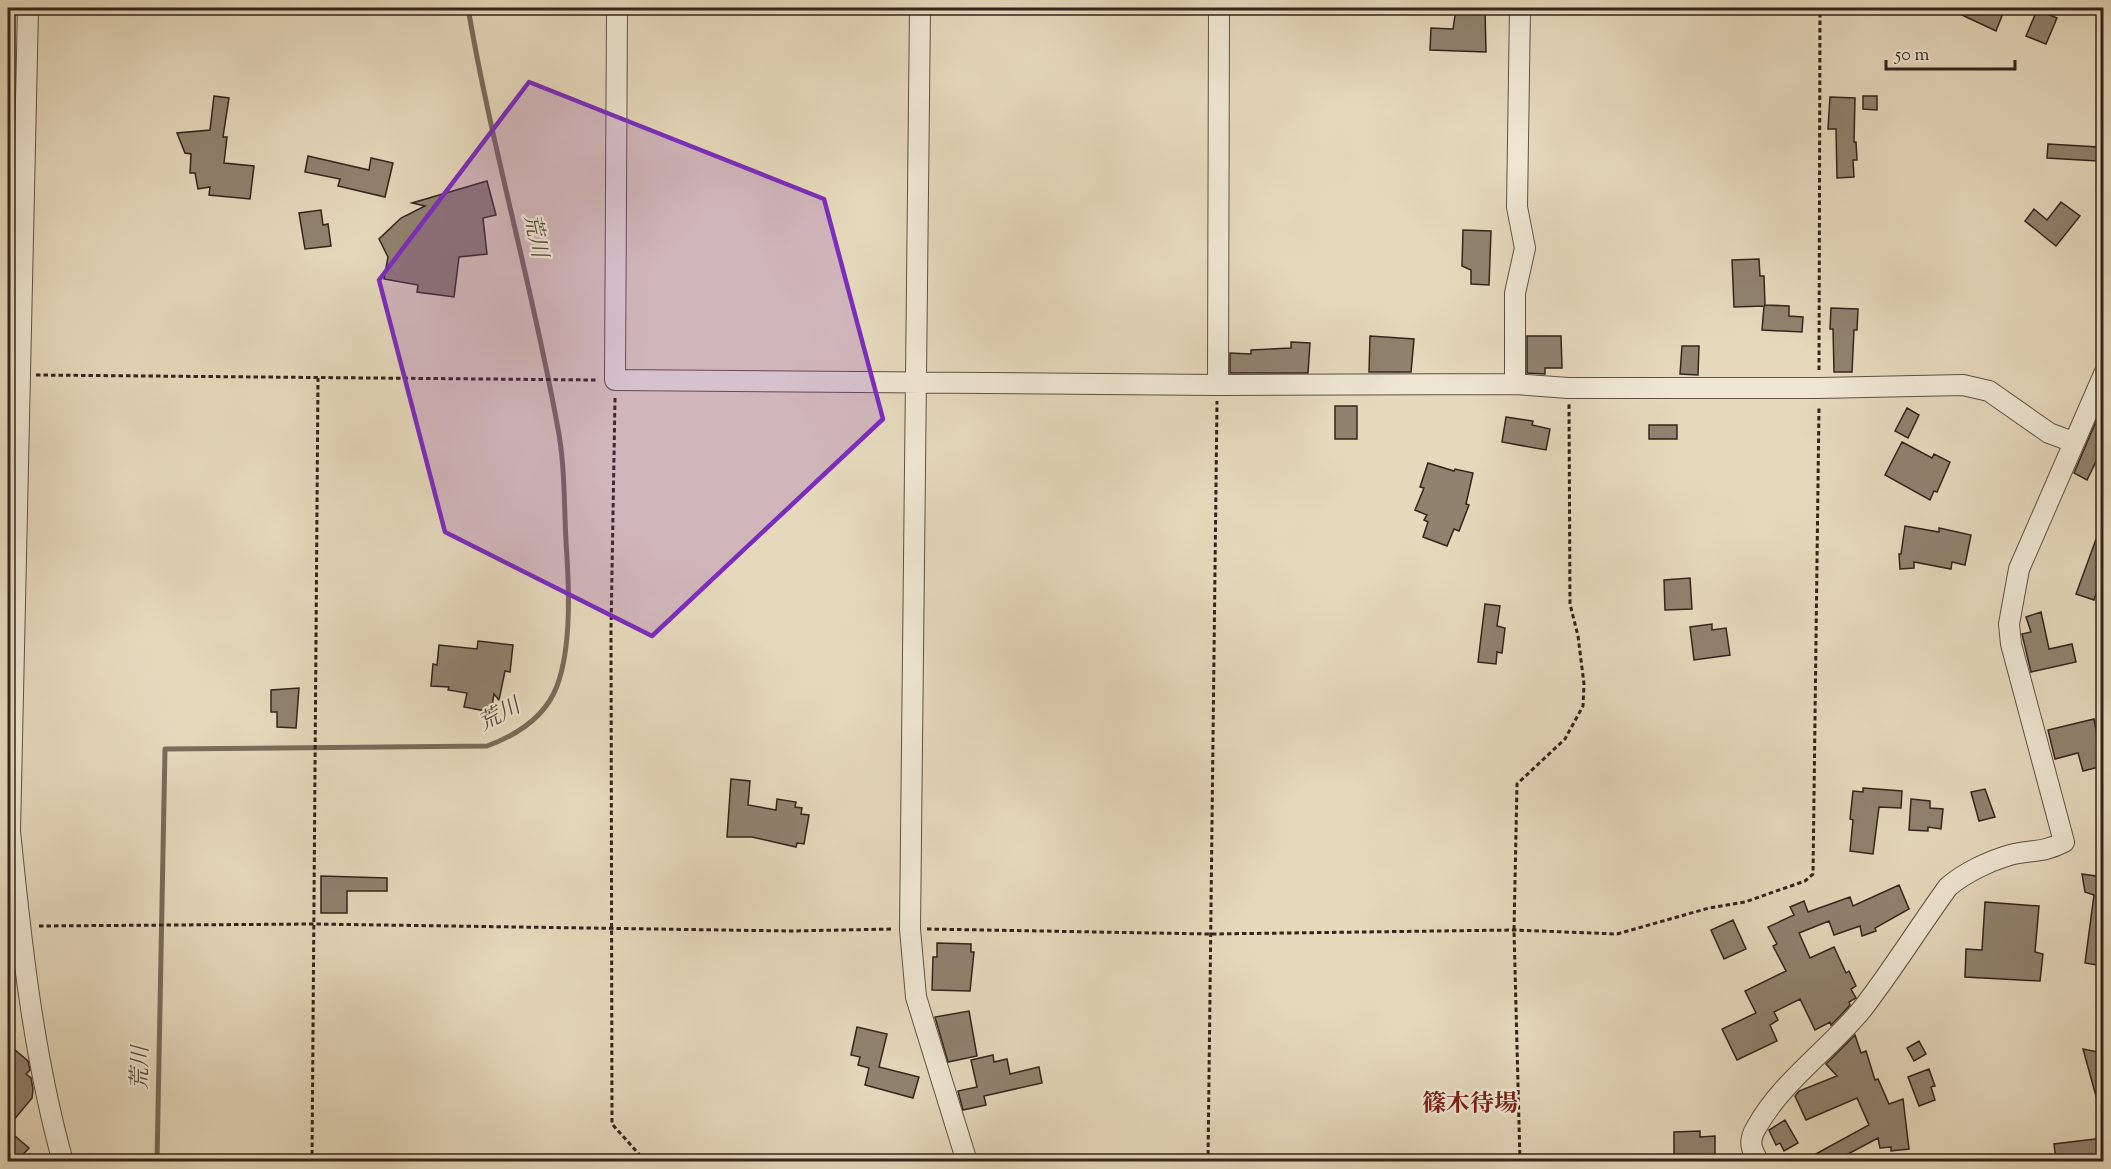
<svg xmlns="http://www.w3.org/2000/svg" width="2111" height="1169" font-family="'Sorts Mill Goudy','Noto Serif JP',serif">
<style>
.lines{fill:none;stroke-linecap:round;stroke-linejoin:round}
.stream{stroke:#7a6b5b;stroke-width:5}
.building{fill:#90826f;stroke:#34241d;stroke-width:1.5}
.minor-casing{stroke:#605144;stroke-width:22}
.path{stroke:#34241d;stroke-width:3;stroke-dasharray:4.5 3;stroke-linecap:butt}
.minor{stroke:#eee6d3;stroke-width:20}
.marked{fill:#7b2cbf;fill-opacity:0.2;stroke:#7b2cbf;stroke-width:4.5;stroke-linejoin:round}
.labels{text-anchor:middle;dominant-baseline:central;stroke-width:4.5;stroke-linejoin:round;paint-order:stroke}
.water-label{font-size:22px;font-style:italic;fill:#57483c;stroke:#eee6d3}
.quarter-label{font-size:24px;font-weight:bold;fill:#7a1f14;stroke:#eee6d3}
</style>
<rect width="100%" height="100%" fill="#e5d8bb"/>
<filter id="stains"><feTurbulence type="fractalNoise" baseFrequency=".00333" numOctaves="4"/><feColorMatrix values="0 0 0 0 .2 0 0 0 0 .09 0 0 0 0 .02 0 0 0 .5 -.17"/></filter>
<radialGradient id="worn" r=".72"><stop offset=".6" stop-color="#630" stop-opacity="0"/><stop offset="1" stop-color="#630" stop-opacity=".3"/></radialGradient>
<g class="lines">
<path class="stream" d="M157 1162 165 749 487 746C517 735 545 718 557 686 572 646 569 584 566 542 564 505 565 465 558 429 533 288 492 149 468 8"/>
</g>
<path class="building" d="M1947 8H2005L1996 31Z
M1456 9H1485L1486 52 1430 50 1431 28 1453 29Z
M2037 10 2057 18 2046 44 2026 36Z
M214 96 229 98 223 137H227L224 163 254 166 250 199 209 195 210 187 198 189 195 173H190L191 154 185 153 177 133 210 130Z
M1863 96H1877V110L1863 109Z
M1830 97 1855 98 1854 142H1856L1857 160H1853L1854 177 1837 178 1836 129H1828Z
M2048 144 2098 147 2097 161 2047 158Z
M308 156 369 170 371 158 393 163 385 197 338 186 340 179 305 172Z
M487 181 496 215 483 218 487 254 459 257 454 297 417 292 418 285 384 279 388 257 379 239 401 218 425 206 412 203Z
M2061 202 2080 216 2056 246 2025 221 2034 209 2047 220Z
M321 210 323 225 328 224 331 246 305 249 299 213Z
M1463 230 1491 231 1489 285 1471 284V270L1462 266Z
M1759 259 1760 276H1764L1765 305 1789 306V316L1803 317 1802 332 1762 330 1764 306 1734 307 1732 260Z
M1831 308 1858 309 1857 330H1854L1852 372H1834L1833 329H1830Z
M1370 336 1414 339 1411 372H1369Z
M1527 336H1561L1562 368H1545V374L1527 373Z
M1291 342 1310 343 1308 373H1230V353L1251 354V350L1291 348Z
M1682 346H1699L1698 375 1680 374Z
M2103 405V447L2087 480 2074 473Z
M1335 406H1357V439H1335Z
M1907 408 1919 415 1908 438 1895 431Z
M1506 417 1533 421 1532 425 1550 429 1546 450 1502 442Z
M1649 425H1677V439H1649Z
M1902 442 1932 458 1934 454 1950 462 1937 492 1934 491 1930 500 1885 475Z
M1428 463 1454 471 1455 469 1473 473 1466 504 1469 505 1459 531 1454 529 1447 546 1423 537 1428 522 1424 520 1427 515 1415 510 1424 488 1420 487Z
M2102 523 2103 573 2094 600 2076 594Z
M1905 526 1939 532V528L1971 535 1965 565 1952 562 1951 569 1914 562V568L1900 569 1899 554H1901Z
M1690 578 1692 609 1665 610 1664 580Z
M1485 604 1500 606 1497 626 1505 628 1502 653 1497 652 1496 664 1478 662Z
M2041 612 2049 649 2072 644 2076 662 2031 672 2022 634 2031 632 2026 617Z
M1712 624V630L1726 628 1730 655 1694 660 1690 627Z
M478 641 513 645 510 672 505 671 499 700 494 694 491 712 464 707 467 693 448 690 449 687 431 686 433 664 437 665 439 645 477 649Z
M299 688 296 728 277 727V712H271V690Z
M2094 719 2103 766 2083 771 2078 753 2055 759 2048 730Z
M731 779 750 781 748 805 776 810 777 799 796 802 795 807 802 808 801 814 809 815 804 844 797 843 796 847 752 837H727Z
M1863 788 1902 791 1901 808 1879 807 1873 854 1850 851 1853 820 1850 819 1853 791 1863 792Z
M1985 789 1995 817 1979 821 1971 792Z
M1911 799 1930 801V808L1943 809 1941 829 1928 827V831L1909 830Z
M2082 874 2103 877V966L2085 963 2094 895 2085 892Z
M321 876 387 878V891H347V913H321Z
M1899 885 1909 909 1875 928 1876 931 1862 936 1860 926 1834 935 1829 921 1799 933 1810 958 1834 947 1846 973 1849 971 1856 986 1851 989 1856 998 1849 1002 1850 1005 1841 1015 1831 1025 1830 1022 1815 1030 1800 999 1774 1012 1778 1020 1770 1025 1777 1041 1737 1060 1722 1029 1756 1013 1745 991 1786 971 1773 946 1777 944 1768 927 1794 915 1790 907 1804 901 1808 912 1850 897 1853 906Z
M1985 902 2039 906 2035 952 2043 954 2040 981 1965 977 1966 949 1982 950Z
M1733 920 1746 949 1724 959 1711 930Z
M937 943 971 944V952H974L970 991 932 990 933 957H937Z
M969 1011 977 1056 948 1062 935 1017Z
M857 1027 887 1034 879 1067 919 1077 913 1098 865 1085 869 1068 858 1065 860 1057 851 1055Z
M1855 1035 1861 1053 1866 1051 1875 1080 1878 1079 1889 1104 1903 1099 1909 1149 1891 1151V1147L1880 1148 1878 1138 1835 1161H1803L1869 1125 1857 1098 1806 1120 1795 1096 1799 1091 1837 1076 1826 1064Z
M1919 1041 1926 1054 1914 1061 1907 1048Z
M8 1044 28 1061 30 1070 26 1074 31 1078 33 1089 32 1098 8 1127Z
M2083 1049 2103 1053V1107H2099Z
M993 1055 994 1062 1007 1059 1010 1074 1039 1067 1042 1083 984 1096 986 1105 963 1110 958 1091 977 1087 971 1060Z
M1929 1069 1935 1086 1931 1087 1935 1100 1919 1106 1908 1077Z
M1785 1120 1798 1143 1784 1151 1780 1143 1776 1145 1769 1130Z
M8 1130 29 1148 17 1161H8Z
M1700 1131V1137L1715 1136V1155L1674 1154V1132Z
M2103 1138V1161H2056L2054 1144Z"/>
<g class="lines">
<defs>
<path id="minor" d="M28 8 10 831C21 941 33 1054 63 1162
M617 8 615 380 1218 385 1515 384 1568 388H1819L1963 385 1989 391 2049 433 2073 442
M920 8 910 929 916 997 967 1162
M1515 384V293L1525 248 1517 207 1520 8
M1218 385 1219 8
M1759 1162C1751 1150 1748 1141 1756 1128 1782 1081 1830 1049 1863 1008 1893 969 1919 927 1948 887 1964 873 1989 861 2010 855 2032 849 2041 854 2064 842L2011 644 2009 624 2019 569 2104 374"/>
</defs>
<use href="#minor" class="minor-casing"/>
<path class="path" d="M1819 370 1820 8
M36 375 596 380
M615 398 611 629 612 1124 646 1162
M39 926 313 924 791 931 893 929
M927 929 1210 934 1514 930 1617 934 1709 908 1745 902 1805 881 1813 874 1819 406
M312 1162 318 378
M1208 1162 1217 401
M1520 1162 1514 930 1517 784 1565 739 1583 706 1584 684 1578 636 1570 604 1569 404"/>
<use href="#minor" class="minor"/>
</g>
<path class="marked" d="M529 82 824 199 883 419 652 636 445 532 379 280Z"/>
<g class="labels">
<g class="water-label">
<text transform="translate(534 236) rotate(78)">荒川</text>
<text transform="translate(500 716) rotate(-28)">荒川</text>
<text transform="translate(142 1068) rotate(-89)">荒川</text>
</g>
<g class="quarter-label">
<text x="1470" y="1105">篠木待場</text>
</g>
</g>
<rect width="2111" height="1169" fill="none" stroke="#e5d8bb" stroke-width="30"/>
<rect x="9" y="9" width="2093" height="1151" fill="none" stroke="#34241d" stroke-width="3"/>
<rect x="15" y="15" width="2081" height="1139" fill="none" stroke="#34241d" stroke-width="1.5"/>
<path d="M1886 60v9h129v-9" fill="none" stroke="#34241d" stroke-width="3"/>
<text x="1895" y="60" font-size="18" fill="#34241d" stroke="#eee6d3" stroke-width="4.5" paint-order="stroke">50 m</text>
<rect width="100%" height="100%" filter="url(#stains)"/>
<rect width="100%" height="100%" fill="url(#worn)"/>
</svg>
